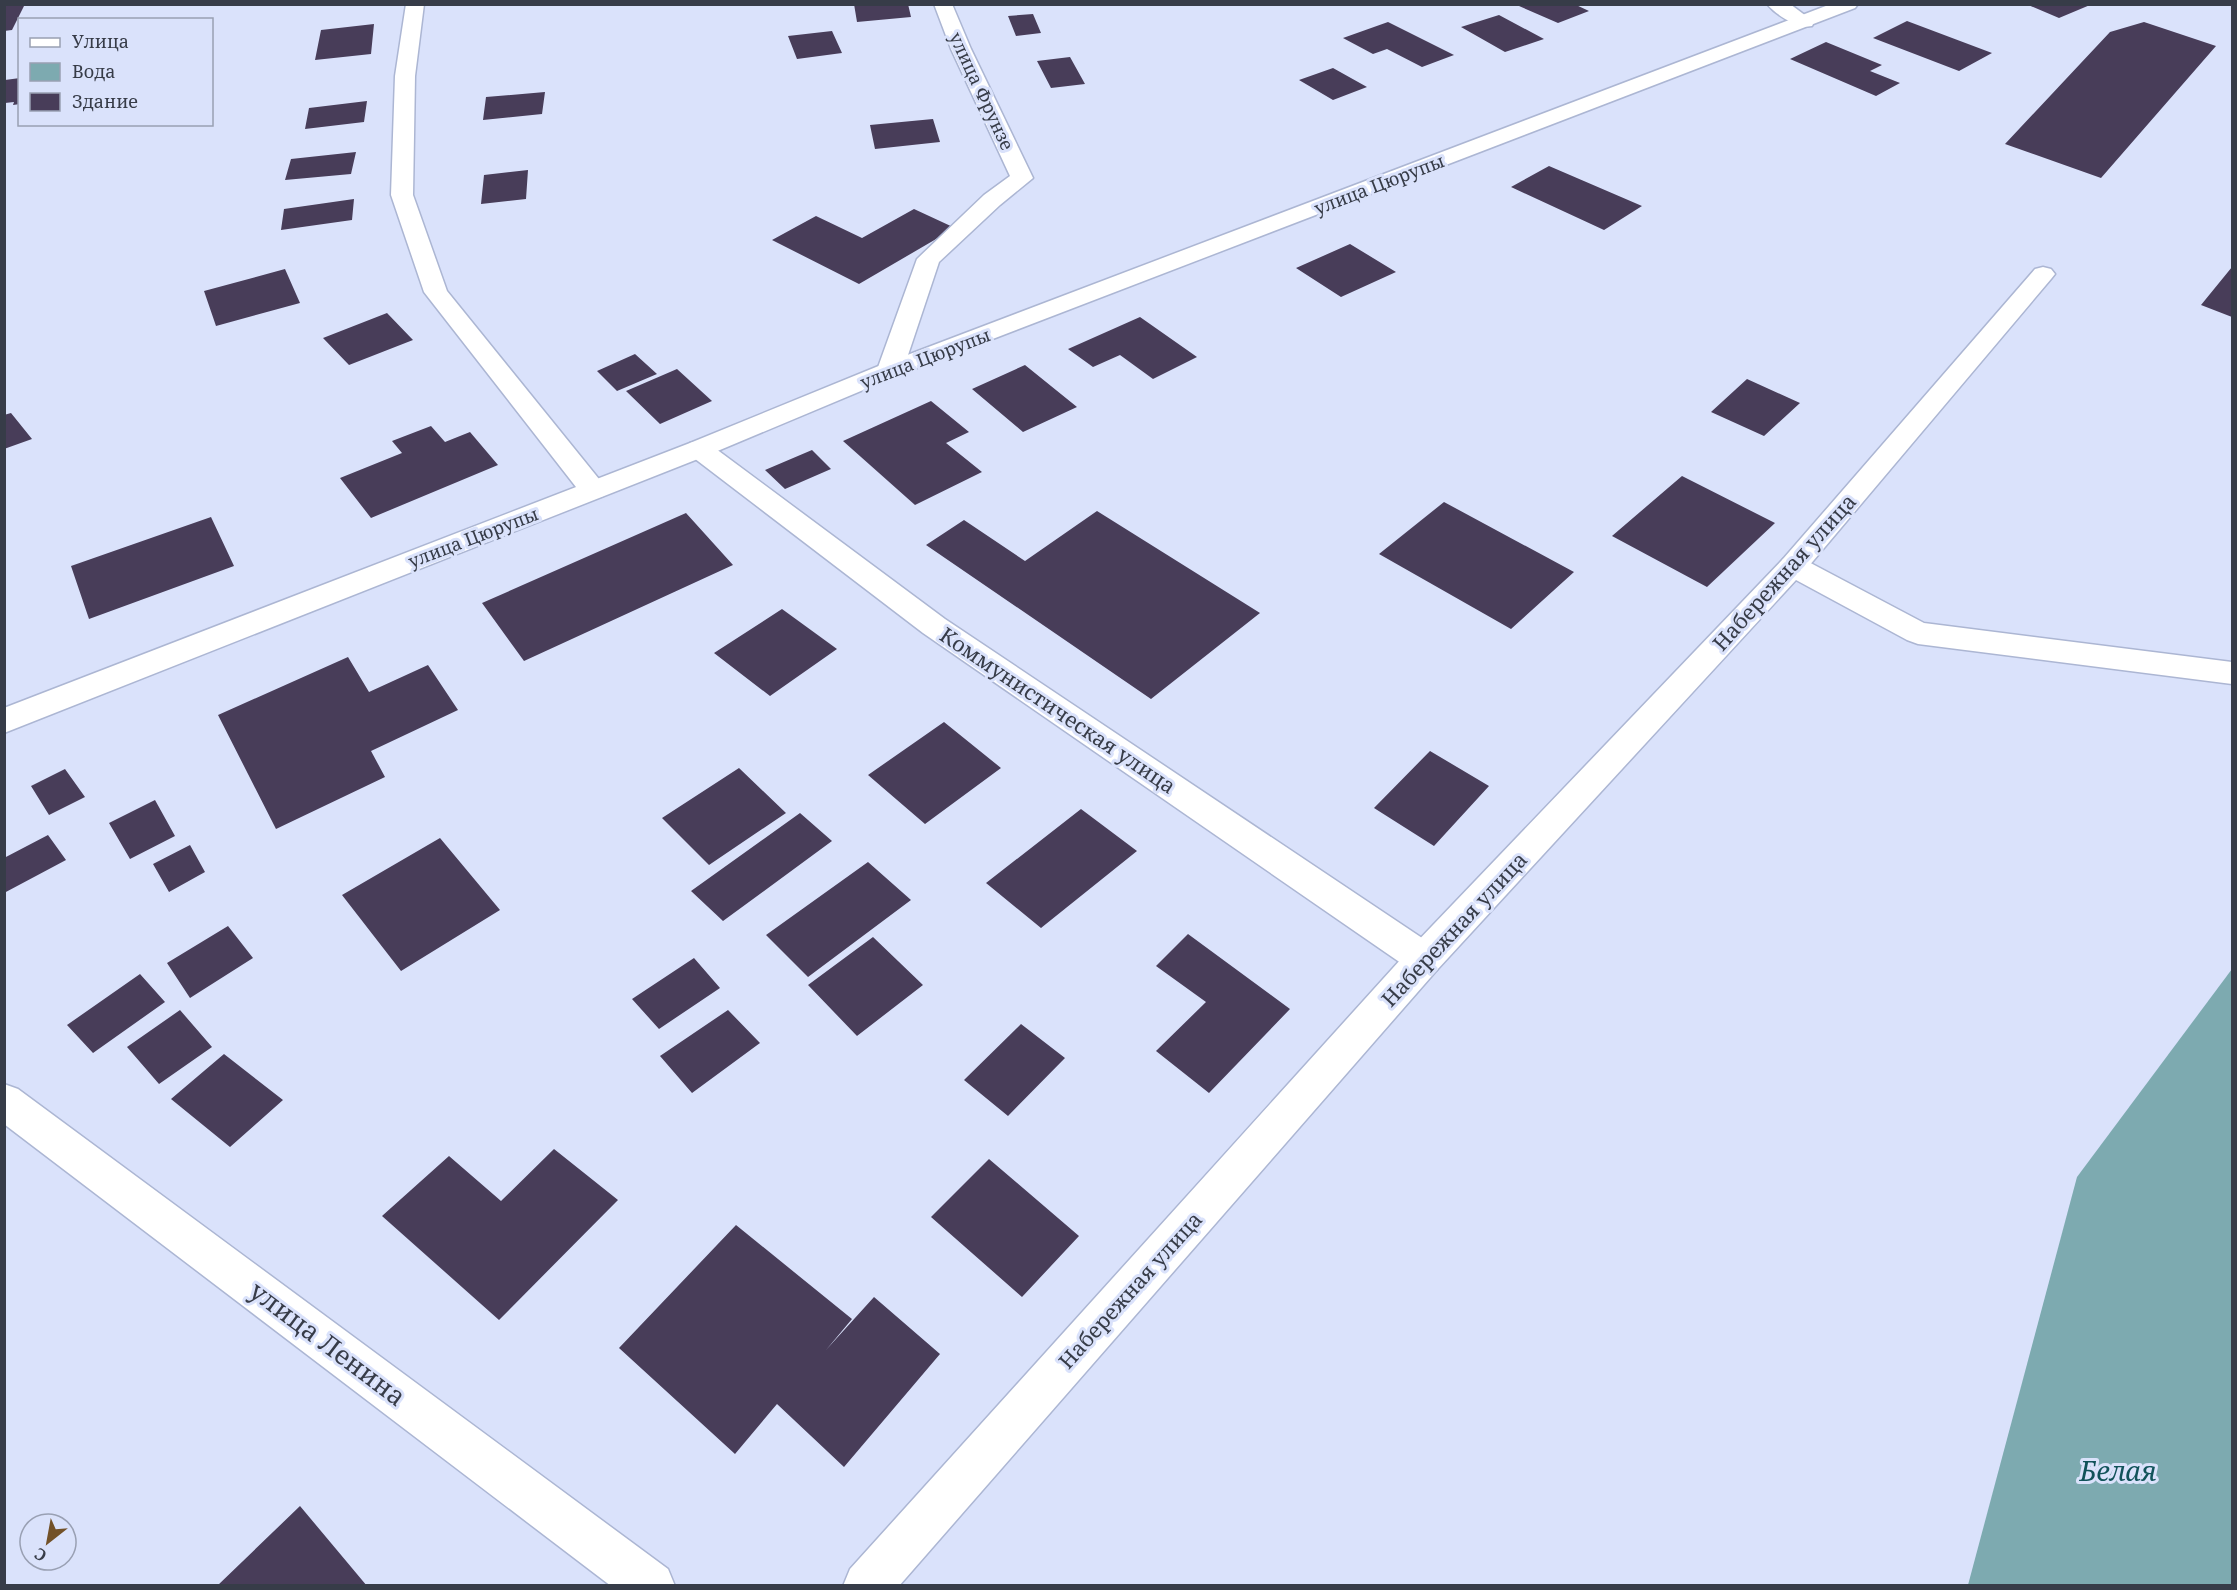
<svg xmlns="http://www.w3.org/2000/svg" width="2237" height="1590" font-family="'Noto Serif',serif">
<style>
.water{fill:#7daab0}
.building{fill:#483d59}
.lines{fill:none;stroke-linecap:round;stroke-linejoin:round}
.minor-casing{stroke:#acb6d3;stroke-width:3}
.major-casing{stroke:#acb6d3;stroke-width:3}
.minor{fill:#fff;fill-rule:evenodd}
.major{fill:#fff;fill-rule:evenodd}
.labels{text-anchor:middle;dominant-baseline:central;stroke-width:6;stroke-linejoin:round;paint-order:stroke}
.far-street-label{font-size:18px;fill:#373c48;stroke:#dae2fb}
.street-label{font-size:21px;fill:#373c48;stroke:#dae2fb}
.near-street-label{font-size:26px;fill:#373c48;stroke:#dae2fb}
.near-water-label{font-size:27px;font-style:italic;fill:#11535a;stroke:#dae2fb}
</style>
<rect width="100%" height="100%" fill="#dae2fb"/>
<path class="water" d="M2232 969V1585H1968L2077 1177Z"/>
<path class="building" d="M4 4H25L12 30 4 31Z
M854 4H908L911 17 857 22Z
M1523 4H1574L1589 11 1558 23 1519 6Z
M2026 4H2090V5L2059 18Z
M1033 14 1041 33 1016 36 1008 16Z
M1499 15 1544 39 1505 52 1461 27Z
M1907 21 1992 53 1959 71 1873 38Z
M1388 22 1454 55 1422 67 1387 49 1373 54 1343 38Z
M2144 22 2216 46 2101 178 2005 144 2110 32Z
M374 24 371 54 315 60 321 30Z
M832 31 842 53 797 59 788 36Z
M1826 42 1882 65 1870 71 1900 83 1876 96 1790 59Z
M1070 57 1085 84 1051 88 1037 61Z
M1333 68 1367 87 1333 100 1299 80Z
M20 78V104L13 105 14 102 5 103V80Z
M545 92 542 114 483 120 486 97Z
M367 101 364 122 305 129 309 108Z
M933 119 940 142 875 149 870 125Z
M356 152 351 174 285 180 291 159Z
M1549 166 1642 206 1604 230 1511 187Z
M528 170 526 199 481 204 484 175Z
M354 199 352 220 281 230 284 209Z
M914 209 955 228 859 284 772 240 816 216 862 238Z
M1350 244 1396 272 1341 297 1296 268Z
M2232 267V317L2201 305Z
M285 269 300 303 216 326 204 291Z
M387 313 413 340 349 365 323 338Z
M1140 317 1197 357 1153 379 1120 355 1093 367 1068 349Z
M635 354 657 374 617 391 597 371Z
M1025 365 1077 407 1023 432 972 389Z
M677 369 712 401 660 424 626 391Z
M1747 379 1800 403 1764 436 1711 412Z
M931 401 969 432 946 443 982 472 915 505 843 441Z
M11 413 32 439 4 449V415Z
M431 426 445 442 470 432 498 465 371 518 340 478 402 453 392 441Z
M812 450 831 469 785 489 765 470Z
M1682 476 1775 523 1707 587 1612 536Z
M1444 502 1574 572 1511 629 1379 554Z
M1097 511 1260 613 1151 699 926 545 964 520 1025 561Z
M686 513 733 565 524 661 482 603Z
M211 517 234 566 89 619 71 566Z
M782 609 837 649 770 696 714 653Z
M348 657 369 692 428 665 458 710 371 751 385 777 276 829 218 715Z
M944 722 1001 768 925 824 868 775Z
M1430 751 1489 786 1434 846 1374 808Z
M739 768 786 813 709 865 662 818Z
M65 769 85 797 49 815 31 786Z
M155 800 175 836 130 859 109 823Z
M1081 809 1137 851 1041 928 986 883Z
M800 813 832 841 723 921 691 891Z
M48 835 66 860 4 893V858Z
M440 838 500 910 401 971 342 895Z
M190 845 205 872 169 892 153 864Z
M868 862 911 900 808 977 766 935Z
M228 926 253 958 190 998 167 963Z
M1188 934 1290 1009 1209 1093 1156 1051 1206 1002 1156 966Z
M873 937 923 985 857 1036 808 985Z
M694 958 720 988 659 1029 632 999Z
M140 974 165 1002 93 1053 67 1025Z
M180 1010 212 1047 159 1084 127 1047Z
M728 1010 760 1043 692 1093 660 1056Z
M1021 1024 1065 1058 1008 1116 964 1080Z
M224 1054 283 1100 230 1147 171 1099Z
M554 1149 618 1200 499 1320 382 1216 449 1156 501 1201Z
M989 1159 1079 1236 1022 1297 931 1217Z
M736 1225 852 1319 826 1350 874 1297 940 1354 844 1467 777 1404 735 1454 619 1348Z
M300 1506 367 1586H217Z"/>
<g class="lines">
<defs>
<path id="minor" d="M406 4H424L415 76 413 195 447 291 603 484 607 490 603 496 593 499 583 496 424 292 391 195 395 76Z
M934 4H952L971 49 1033 178 1000 205 939 262 903 370 899 375 890 378 881 375 877 370 917 259 984 195 1010 176 951 49Z
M1767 4H1790L1814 22 1812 26C1798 29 1776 15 1767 4Z
M2043 267 2051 269 2055 274 2051 279 1803 573 1793 576 1783 573 1779 566 1783 559 2035 269Z
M699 441 708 443 945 619 1437 948 1442 959 1437 970 1424 974 1411 970 923 633 690 455 686 449 690 443Z"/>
<path id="major" d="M1831 4H1858L1855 8 899 375 708 455 4 733V708L690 443 881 365Z
M1793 556 1803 559 1924 623 2232 662V684L1918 644 1907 640 1796 580 1437 970 899 1586H843L850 1569 1411 948 1783 559Z
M4 1084 18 1089 668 1569 675 1586H611L4 1124Z"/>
</defs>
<use href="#minor" class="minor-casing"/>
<use href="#major" class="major-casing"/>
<use href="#minor" class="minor"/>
<use href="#major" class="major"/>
</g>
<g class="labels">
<g class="far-street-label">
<text transform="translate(982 91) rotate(65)">улица Фрунзе</text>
<text transform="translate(1379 184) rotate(-21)">улица Цюрупы</text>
<text transform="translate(925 358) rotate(-21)">улица Цюрупы</text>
<text transform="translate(473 537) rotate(-21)">улица Цюрупы</text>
</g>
<g class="street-label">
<text transform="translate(1784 572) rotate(-48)">Набережная улица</text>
<text transform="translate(1058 710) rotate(34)">Коммунистическая улица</text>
<text transform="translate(1454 929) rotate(-47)">Набережная улица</text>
<text transform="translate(1130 1290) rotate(-48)">Набережная улица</text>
</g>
<g class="near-street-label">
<text transform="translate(328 1343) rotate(37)">улица Ленина</text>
</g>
<g class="near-water-label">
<text x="2118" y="1470">Белая</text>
</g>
</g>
<rect width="2237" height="1590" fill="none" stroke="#373c48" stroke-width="12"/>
<rect x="18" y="18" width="195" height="108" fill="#dae2fb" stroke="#99a0b3" stroke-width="1.5"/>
<rect x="30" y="38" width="30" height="9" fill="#ffffff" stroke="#99a0b3" stroke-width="1.5"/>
<text x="72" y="48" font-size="18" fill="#373c48">Улица</text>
<rect x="30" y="63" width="30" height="18" fill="#7daab0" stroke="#99a0b3" stroke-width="1.5"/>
<text x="72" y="78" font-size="18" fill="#373c48">Вода</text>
<rect x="30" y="93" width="30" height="18" fill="#483d59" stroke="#99a0b3" stroke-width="1.5"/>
<text x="72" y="108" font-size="18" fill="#373c48">Здание</text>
<g transform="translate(48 1542) rotate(211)"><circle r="28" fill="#dae2fb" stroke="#99a0b3" stroke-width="1.5"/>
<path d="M0-4.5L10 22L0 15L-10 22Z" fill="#725128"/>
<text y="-9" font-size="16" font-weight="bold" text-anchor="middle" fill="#373c48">С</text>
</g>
</svg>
